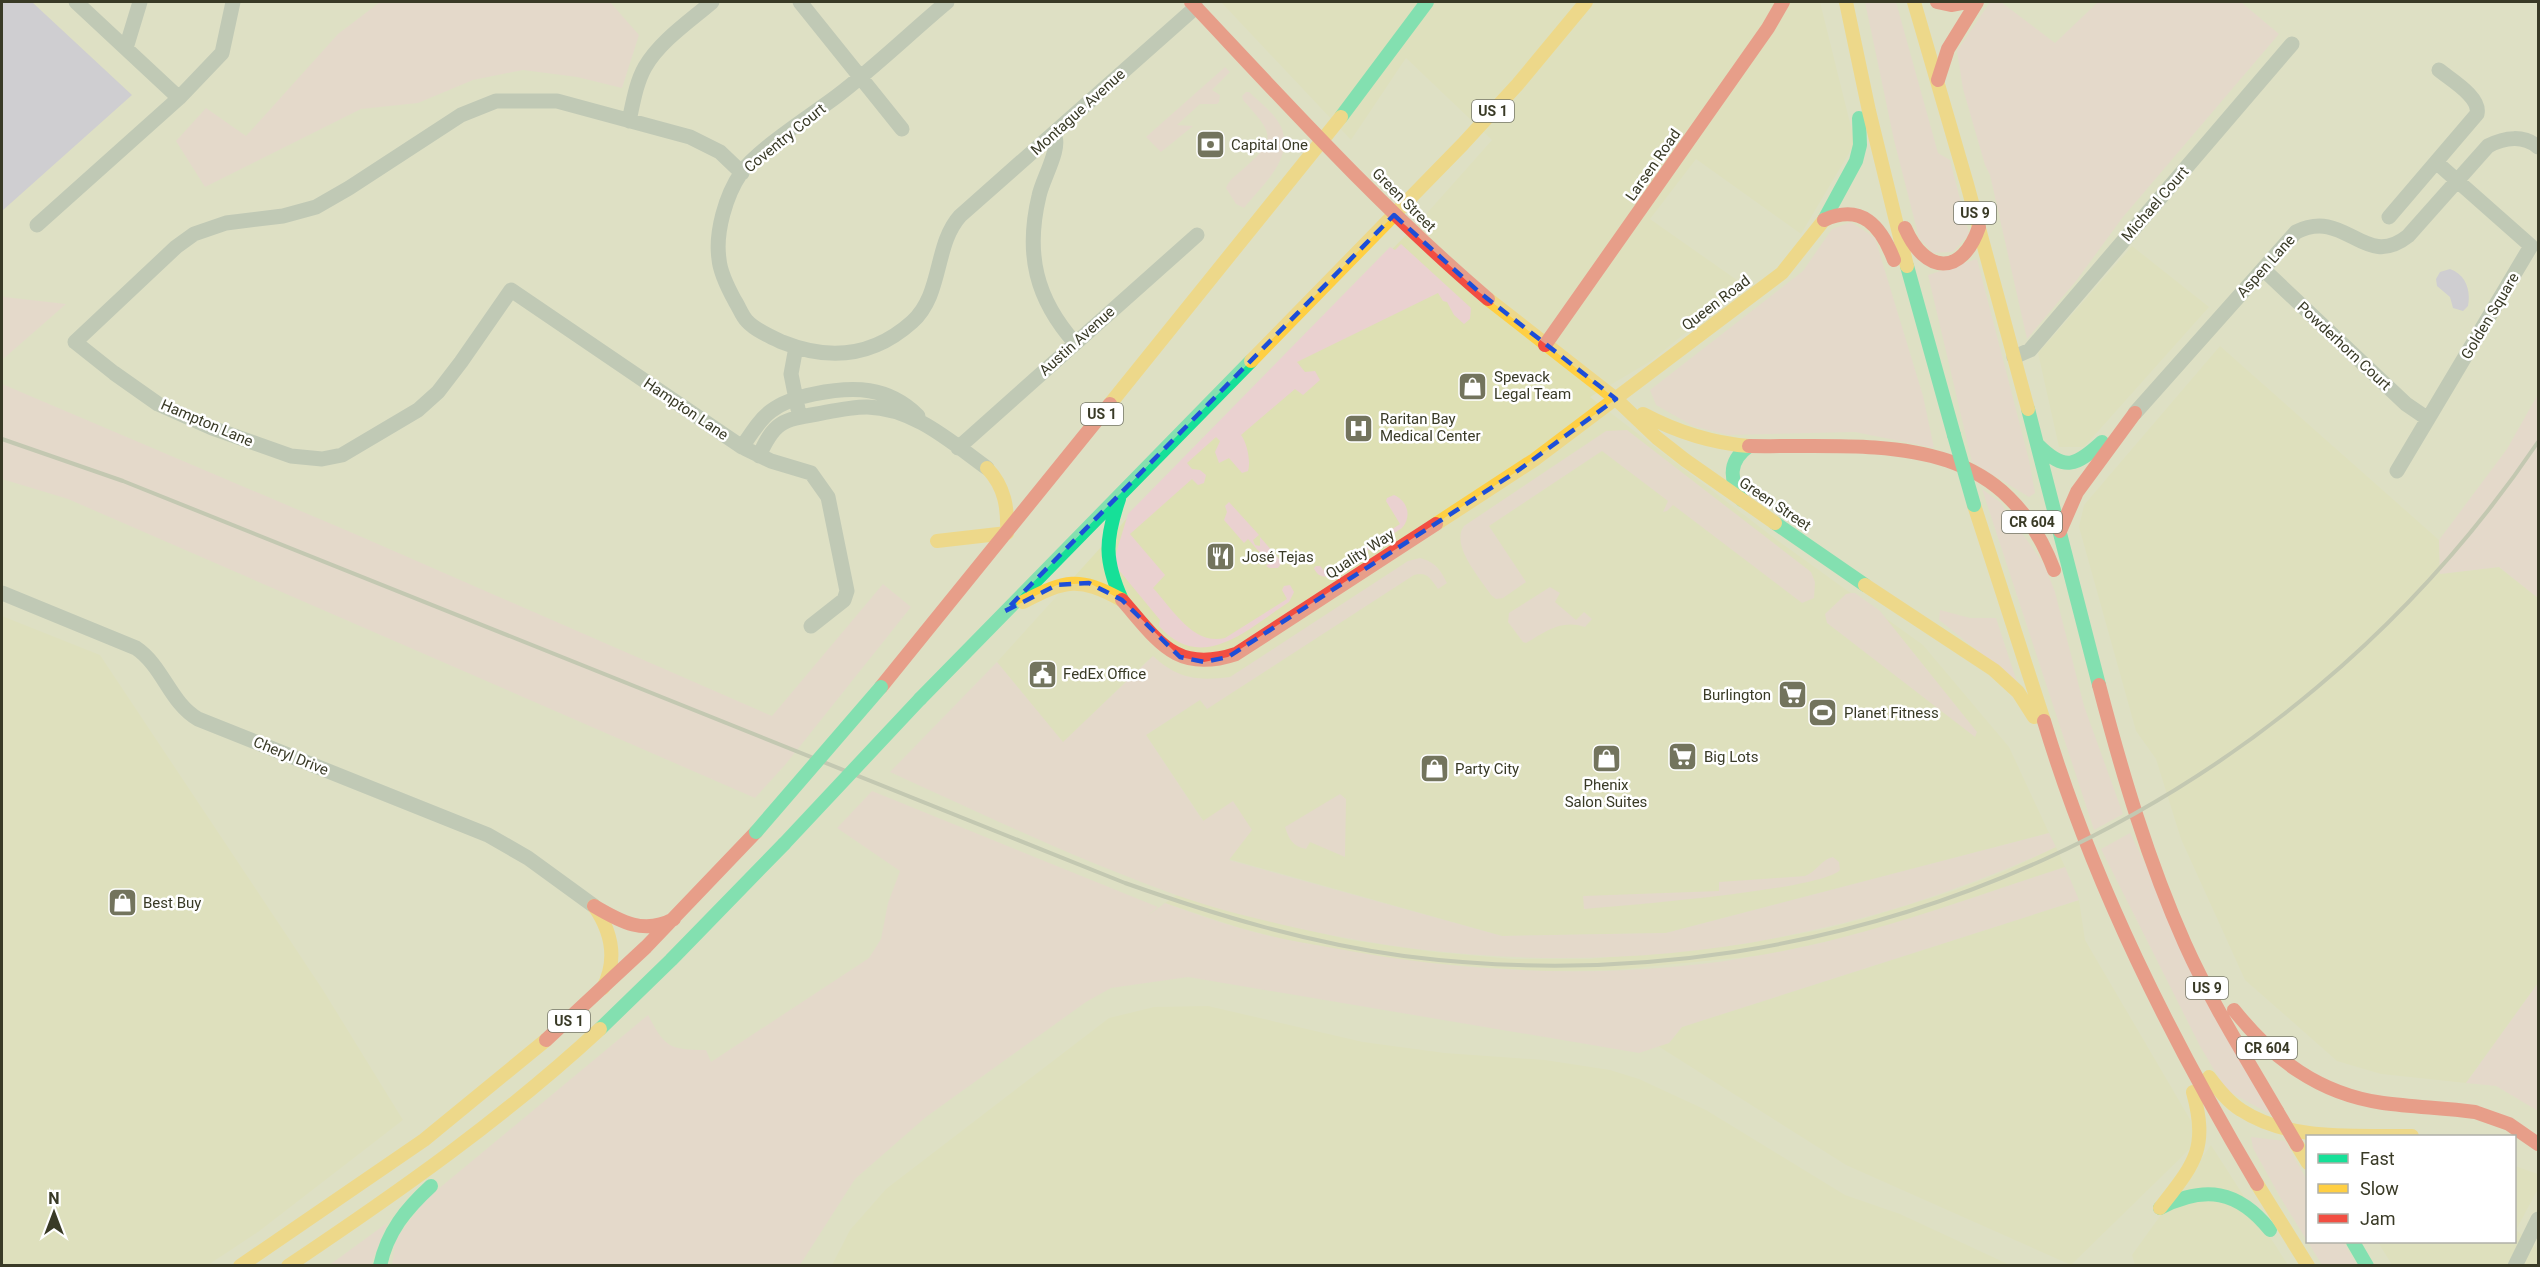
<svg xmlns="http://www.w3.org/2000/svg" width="2540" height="1267" font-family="Roboto,sans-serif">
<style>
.built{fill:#dee0b4}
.green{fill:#ead1d0}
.water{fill:#bdb8df}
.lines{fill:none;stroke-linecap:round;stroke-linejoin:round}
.street{stroke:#9cada3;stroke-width:15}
.fast{stroke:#16e098;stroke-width:14}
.slow{stroke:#ffcf43;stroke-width:14}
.jam{stroke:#f24e42;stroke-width:14}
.rail{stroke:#a2aa9a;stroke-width:4}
.fast-bridge{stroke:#16e098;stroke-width:14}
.jam-bridge{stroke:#f24e42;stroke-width:14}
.marked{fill:none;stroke:#1d4ed8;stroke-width:4.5;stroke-dasharray:12 8;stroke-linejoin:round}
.labels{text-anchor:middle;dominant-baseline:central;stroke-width:5;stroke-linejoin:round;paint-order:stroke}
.shield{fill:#fff;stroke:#747567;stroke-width:1.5}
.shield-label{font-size:14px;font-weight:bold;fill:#393a26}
.street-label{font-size:15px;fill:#393a26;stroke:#fff}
.poi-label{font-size:15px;fill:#393a26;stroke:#fff;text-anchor:start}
</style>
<rect width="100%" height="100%" fill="#dee0c4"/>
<path class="built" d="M1221 2H1820L1855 143 1801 234 1696 159 1650 219 1744 285 1651 361 1590 397 1777 540 1923 645 2009 747 2049 833 1666 933 1502 936 1229 859 1146 735 1186 709 1148 660 1063 743 997 662 1131 514 1419 222 1492 140 1406 58 1351 140Z
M2132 246 2209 307 2084 447H2059L2038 353Z
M2220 346 2439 540 2440 574 2499 567 2538 598V983L2466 1083 2381 1074 2337 1061 2245 980 2181 839 2156 759 2136 731 2079 527 2084 505Z
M2 616 100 655 323 990 403 1120 258 1232 208 1265H2Z
M2056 847 2065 867 1897 923 1838 939 1766 955 1615 970 1541 971 1400 961 1287 940 1240 928 1165 903 1177 895 1277 923 1351 940 1435 952 1513 959H1589L1744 944 1820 930 1863 919 1953 891 2003 872Z
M2079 900 2085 940 2201 1138 2071 1265 1846 1165 1658 1046 1669 1043 1682 1027Z
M1208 1006 1363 1042 1445 1053 1545 1060 1610 1070 1639 1079 1706 1110 1845 1195 1900 1214 2010 1265H832L850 1230 886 1189 1109 1018 1154 1007Z
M2211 1145 2288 1265H2135L2132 1255Z
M2515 1166 2538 1174V1189L2516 1230 2538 1249V1265H2392L2378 1242H2514Z"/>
<path class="green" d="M380 2H610L639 35 622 88 577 77 523 70 473 80 418 103 361 109 205 187 176 141 206 108 246 136 338 34Z
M1865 2H1896L1938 153 1950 160 1969 234 1953 252 1933 253 1919 238 1894 140Z
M1990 2H2001L2055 43 2098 2H2241L2279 34 2123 217 2076 281 2027 339 1990 175 1985 165 1963 89 1957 51Z
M1225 67 1230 72 1212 90 1220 95 1219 102 1217 104H1200L1177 125 1193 126 1161 152 1146 137Z
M1246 92H1249C1259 102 1275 113 1281 127 1295 158 1262 185 1244 208L1236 204 1226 188C1229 180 1235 176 1241 171 1278 139 1274 135 1243 100L1242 96Z
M1851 222 1875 238 1923 396 1934 448 1855 432 1728 435 1693 426 1656 405 1650 390 1803 271 1832 229Z
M1401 244 1471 308 1470 319 1464 324 1454 315 1447 302 1443 301 1438 293 1297 362 1305 372 1315 371 1320 380 1303 395 1295 389 1241 435C1247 443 1251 461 1248 471L1242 473 1229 458 1219 463 1215 452 1220 441 1216 437 1187 463 1192 469 1200 470 1206 475 1204 483 1198 485 1192 479 1130 534 1165 575 1153 588C1172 608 1193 646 1225 638L1287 599 1282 590 1284 586 1290 585 1294 592 1289 602C1249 628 1202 675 1159 626L1160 620 1113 563 1128 514 1390 247 1395 250Z
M1977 259 2029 460 2035 493 2029 497 1972 462 1928 275Z
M2 293 4 297 66 304 2 360Z
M2 384 355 534 772 716 883 584 911 607 785 765 755 798 68 499 2 479Z
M2538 394V598L2499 567 2440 574 2439 540 2507 449Z
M1627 430 1811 572 1815 582 1814 598 1802 603 1673 505 1667 511 1663 512 1668 501 1602 451 1489 526 1526 582 1503 598 1496 599 1491 595C1480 578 1450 545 1464 526L1606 431Z
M1982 489 2000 502 2044 564 2055 592 2084 706 2123 814 2094 830Z
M1394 495C1408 501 1412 517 1402 528L1329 576C1322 578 1317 575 1314 568L1316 566H1320L1326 573 1400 524 1386 501 1387 498Z
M1229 502 1259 535 1253 540 1255 545 1260 546V537L1280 560 1281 564 1278 568H1269L1266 566 1269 563 1248 539 1244 543 1224 520 1227 512 1225 506Z
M1420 558C1435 562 1440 569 1447 583L1438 589C1431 579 1427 571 1414 575L1207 709 1200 700 1146 735 1203 821 1233 801 1252 830 1229 860 1502 936 1666 933 2049 833 2056 847C1818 958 1563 986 1306 930 1262 920 1218 910 1176 895 1078 860 984 815 890 772L997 662 1063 742 1153 656C1178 679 1197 681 1230 677L1408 561Z
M1550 587 1560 593 1555 602 1576 620 1584 612 1592 619 1585 627C1562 619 1546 631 1526 643L1523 642 1508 622 1509 613Z
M1851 593H1855L1880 611 1977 732 1975 737 1827 623 1825 614 1846 594Z
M1940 610 1970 618H1996L2017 682 1939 620Z
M872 791 1158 907 1147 916 1165 903C1190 912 1215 921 1240 928 1272 938 1306 943 1339 949 1476 975 1630 980 1767 954 1869 936 1966 899 2065 867L2079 900 1682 1027 1669 1043 1639 1053 1188 977 1111 988 1086 1002 926 1117 855 1179 800 1265 392 1266 395 1240 425 1200 648 1015C665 1047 669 1050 706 1050L711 1062 869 958 881 939 888 903 900 871 837 828Z
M1340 794 1346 799 1345 857 1310 842 1306 849C1293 846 1289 840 1285 827Z
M2130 833 2270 1114 2226 1090 2200 1046 2101 849Z
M1833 857 1839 862 1840 870C1822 890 1622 906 1584 909L1583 896 1719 891V882L1805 876C1816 872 1822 859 1833 857Z
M2538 983V1111L2496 1086 2466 1083Z
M2251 1137 2285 1141 2307 1180 2308 1242H2343L2357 1265H2322L2280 1197 2253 1148Z
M387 1223 371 1265 328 1266Z"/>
<path class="water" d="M2 2H32L132 95 2 211Z
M2450 269C2466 275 2471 290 2468 306L2463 311 2453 308 2450 297 2437 286 2436 279 2440 272Z"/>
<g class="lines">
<path class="street" d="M76 2 179 98
M800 2 902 129
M947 2C910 33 875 67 837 96 812 115 758 149 741 173 726 195 715 232 719 259 720 273 729 290 735 301 739 307 742 316 747 321 755 330 771 337 782 342 829 361 873 357 912 322 943 294 934 245 960 216L1196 7
M126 48 140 2
M629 121C633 103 636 83 645 67 660 41 690 21 712 2
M1054 135C1062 147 1042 180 1039 196 1025 254 1036 299 1075 343
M742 173 720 152 690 137 557 101H496L461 115 349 188 316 207 283 216 226 223 194 234 176 247 75 342 114 373 158 404 212 428 291 456 322 459 342 455 418 410 438 392 461 362 511 290 742 447 771 461 811 473 828 497 847 591 844 600 811 626
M2389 217 2477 114C2481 97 2451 80 2439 70
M37 225 179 98 222 53 233 2
M2263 269 2406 404 2428 419
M796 347 791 374 798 409
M2014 357 2030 350 2292 44
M2135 413 2296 232C2346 207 2364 271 2408 236L2488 146C2505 137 2524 135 2538 147
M742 447C751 434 759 420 771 411 784 401 799 397 814 394 853 386 888 386 918 416
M958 448 1197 235
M759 456C774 422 782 420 817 414 833 411 850 407 867 407 914 408 951 442 987 468
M2397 471 2531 246 2436 162
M2 593 136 648C163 666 170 703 198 719L488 835 528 858 594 906
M2515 1266 2538 1219"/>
<path class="fast" d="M1341 117 1427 2
M1824 220 1856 161 1860 145 1859 118
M1907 266 1954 435
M2028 409 2099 685
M2038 445C2065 472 2076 466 2102 442
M1119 499C1105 540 1104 560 1122 600
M1742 500C1729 479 1728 461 1749 446
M1775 523 1865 585
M920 699 1251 361
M600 1029 671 960 784 844
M2160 1208C2205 1185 2238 1190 2270 1230
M2353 1242 2367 1266
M380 1266C387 1232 406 1209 431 1186"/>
<path class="slow" d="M1846 2 1869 111 1907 266
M1914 2 1967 184 2028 409
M1488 299 1616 399 1657 438 1685 460 1775 523
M1251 361 1463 144 1518 84 1586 2
M1110 404 1341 117
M1643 414C1677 432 1711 443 1749 446
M1974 505 2044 721
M1436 524 1534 460 1782 273 1824 220
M937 541 1007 533C1008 508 1005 487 987 468
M1865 585 1994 670 2018 692 2034 717
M1023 602C1066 580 1078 576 1122 600
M594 906C612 932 618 959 603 988
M2209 1077C2218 1089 2228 1102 2241 1110 2290 1142 2356 1135 2412 1136
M2297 1145 2308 1163
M2257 1184 2308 1266
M2160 1208C2194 1164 2209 1149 2193 1092
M240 1266 424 1140 546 1040
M288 1266C397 1193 504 1118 600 1029"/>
<path class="jam" d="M1191 2C1287 104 1381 208 1488 299
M1937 2 1951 5 1967 2
M1938 80 1948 49 1977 2
M1824 220C1862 203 1881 226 1894 260
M1905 228C1925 274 1962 277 1979 227
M1545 345 1768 28 1783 2
M1749 446C1874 448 2000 427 2054 570
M2060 531 2077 492 2135 413
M1122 600C1158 641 1176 674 1236 654L1436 524
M2099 685C2122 773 2148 861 2185 944 2211 1002 2245 1056 2277 1111
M881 687 1110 404
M2044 721C2093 884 2171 1039 2257 1184
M594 906C621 922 644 935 674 919
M2234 1010C2273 1059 2319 1094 2383 1103 2413 1107 2444 1108 2475 1112
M546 1040 646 947 756 832
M2475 1112 2509 1124 2538 1144"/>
<path class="rail" d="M2 439 123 481 1125 883C1216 915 1308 943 1404 956 1850 1013 2287 813 2538 442"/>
<path class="fast-bridge" d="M1954 435 1974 505
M756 832 881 687
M784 844 920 699"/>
<path class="jam-bridge" d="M2277 1111 2297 1145"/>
</g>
<path d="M0 0H2540V1267H0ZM1394 215 1479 292 1616 399 1516 472 1228 657 1204 662 1180 657 1122 600 1089 583 1057 585 1005 611Z" fill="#dee0c4" fill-opacity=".55" fill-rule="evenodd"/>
<path class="marked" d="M1394 215 1479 292 1616 399 1516 472 1228 657 1204 662 1180 657 1122 600 1089 583 1057 585 1005 611Z"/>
<defs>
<symbol id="bank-square" viewBox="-11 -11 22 22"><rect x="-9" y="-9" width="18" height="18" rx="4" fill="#73745d" stroke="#fff"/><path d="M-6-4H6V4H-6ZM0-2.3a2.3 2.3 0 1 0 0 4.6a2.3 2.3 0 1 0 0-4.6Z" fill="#fff"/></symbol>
<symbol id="shop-square" viewBox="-11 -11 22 22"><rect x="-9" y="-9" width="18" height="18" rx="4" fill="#73745d" stroke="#fff"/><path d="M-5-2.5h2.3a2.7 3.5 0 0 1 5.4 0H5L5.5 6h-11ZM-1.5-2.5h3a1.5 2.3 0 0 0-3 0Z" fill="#fff"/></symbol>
<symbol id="hospital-square" viewBox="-11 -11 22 22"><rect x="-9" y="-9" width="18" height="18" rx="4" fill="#73745d" stroke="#fff"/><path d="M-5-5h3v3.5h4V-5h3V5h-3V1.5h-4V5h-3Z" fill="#fff"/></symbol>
<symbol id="restaurant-square" viewBox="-11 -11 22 22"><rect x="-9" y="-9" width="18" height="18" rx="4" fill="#73745d" stroke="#fff"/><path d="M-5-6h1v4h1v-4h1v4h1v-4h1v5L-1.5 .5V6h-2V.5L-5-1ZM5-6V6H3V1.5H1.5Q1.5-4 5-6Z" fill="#fff"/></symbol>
<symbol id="civic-square" viewBox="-11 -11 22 22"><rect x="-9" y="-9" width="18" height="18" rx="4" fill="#73745d" stroke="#fff"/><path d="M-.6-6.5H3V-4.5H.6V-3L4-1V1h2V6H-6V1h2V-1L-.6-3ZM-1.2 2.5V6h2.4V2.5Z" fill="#fff"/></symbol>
<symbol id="supermarket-square" viewBox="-11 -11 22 22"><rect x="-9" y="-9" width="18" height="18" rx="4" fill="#73745d" stroke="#fff"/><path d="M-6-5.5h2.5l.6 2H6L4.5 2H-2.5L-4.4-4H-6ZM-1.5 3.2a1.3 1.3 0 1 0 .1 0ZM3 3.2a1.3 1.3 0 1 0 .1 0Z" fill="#fff"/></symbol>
<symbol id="stadium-square" viewBox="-11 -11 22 22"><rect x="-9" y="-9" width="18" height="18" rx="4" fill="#73745d" stroke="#fff"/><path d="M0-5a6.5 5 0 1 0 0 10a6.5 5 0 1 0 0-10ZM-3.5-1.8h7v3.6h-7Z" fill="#fff"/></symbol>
</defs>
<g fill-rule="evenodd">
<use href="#bank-square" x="1194" y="128" width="33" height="33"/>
<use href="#shop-square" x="1456" y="370" width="33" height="33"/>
<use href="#hospital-square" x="1342" y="412" width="33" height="33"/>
<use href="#restaurant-square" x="1204" y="540" width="33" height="33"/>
<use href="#civic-square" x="1026" y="658" width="33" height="33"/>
<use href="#supermarket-square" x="1776" y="678" width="33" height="33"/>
<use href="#stadium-square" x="1806" y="696" width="33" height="33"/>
<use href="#supermarket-square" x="1666" y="740" width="33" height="33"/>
<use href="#shop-square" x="1590" y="742" width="33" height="33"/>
<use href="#shop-square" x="1418" y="752" width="33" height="33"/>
<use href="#shop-square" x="106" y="886" width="33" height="33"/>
</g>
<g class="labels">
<g class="shield">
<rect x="1472" y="100" width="42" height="22" rx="4.5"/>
<rect x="1954" y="202" width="42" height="22" rx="4.5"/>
<rect x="1081" y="403" width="42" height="22" rx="4.5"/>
<rect x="2002" y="511" width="60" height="22" rx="4.5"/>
<rect x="2186" y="977" width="42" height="22" rx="4.5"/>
<rect x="548" y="1010" width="42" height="22" rx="4.5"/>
<rect x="2237" y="1037" width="60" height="22" rx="4.5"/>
</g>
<g class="shield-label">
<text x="1493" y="111">US 1</text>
<text x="1975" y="213">US 9</text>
<text x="1102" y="414">US 1</text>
<text x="2032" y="522">CR 604</text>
<text x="2207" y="988">US 9</text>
<text x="569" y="1021">US 1</text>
<text x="2267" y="1048">CR 604</text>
</g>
<g class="street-label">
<text transform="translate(1078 112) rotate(-42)">Montague Avenue</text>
<text transform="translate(785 138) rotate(-39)">Coventry Court</text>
<text transform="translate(1653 165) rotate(-55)">Larsen Road</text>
<text transform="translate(1404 200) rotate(45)">Green Street</text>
<text transform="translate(2155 204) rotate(-49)">Michael Court</text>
<text transform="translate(2266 266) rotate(-48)">Aspen Lane</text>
<text transform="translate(1716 303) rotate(-37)">Queen Road</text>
<text transform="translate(2490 316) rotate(-59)">Golden Square</text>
<text transform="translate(1077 341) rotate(-42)">Austin Avenue</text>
<text transform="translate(2344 346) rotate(43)">Powderhorn Court</text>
<text transform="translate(686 409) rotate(34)">Hampton Lane</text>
<text transform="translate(207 423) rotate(23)">Hampton Lane</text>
<text transform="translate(1775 504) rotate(34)">Green Street</text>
<text transform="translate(1360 554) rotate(-33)">Quality Way</text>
<text transform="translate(291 756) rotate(22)">Cheryl Drive</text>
</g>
<g class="poi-label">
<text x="1231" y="145">Capital One</text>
<text x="1494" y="377">Spevack<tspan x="1494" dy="17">Legal Team</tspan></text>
<text x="1380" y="419">Raritan Bay<tspan x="1380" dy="17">Medical Center</tspan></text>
<text x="1242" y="557">José Tejas</text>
<text x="1063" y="674">FedEx Office</text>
<text x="1771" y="695" text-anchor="end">Burlington</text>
<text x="1844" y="713">Planet Fitness</text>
<text x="1704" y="757">Big Lots</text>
<text x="1455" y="769">Party City</text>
<text x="1606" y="785" text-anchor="middle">Phenix<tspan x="1606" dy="17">Salon Suites</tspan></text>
<text x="143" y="903">Best Buy</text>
</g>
</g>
<rect width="2540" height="1267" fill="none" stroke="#393a26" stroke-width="6"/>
<rect x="2306" y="1135" width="210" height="108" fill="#ffffff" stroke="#b0b0a8" stroke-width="1.5"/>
<rect x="2318" y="1154" width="30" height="9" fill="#16e098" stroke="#b0b0a8" stroke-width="1.5"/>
<text x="2360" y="1165" font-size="18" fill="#393a26">Fast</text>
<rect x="2318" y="1184" width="30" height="9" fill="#ffcf43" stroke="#b0b0a8" stroke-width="1.5"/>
<text x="2360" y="1195" font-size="18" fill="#393a26">Slow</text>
<rect x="2318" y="1214" width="30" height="9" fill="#f24e42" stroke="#b0b0a8" stroke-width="1.5"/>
<text x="2360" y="1225" font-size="18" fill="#393a26">Jam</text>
<g transform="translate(54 1213)" stroke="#ffffff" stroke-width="4.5" paint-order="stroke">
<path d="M0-4.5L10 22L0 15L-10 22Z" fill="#393a26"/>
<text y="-9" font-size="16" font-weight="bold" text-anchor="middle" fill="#393a26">N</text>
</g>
</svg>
